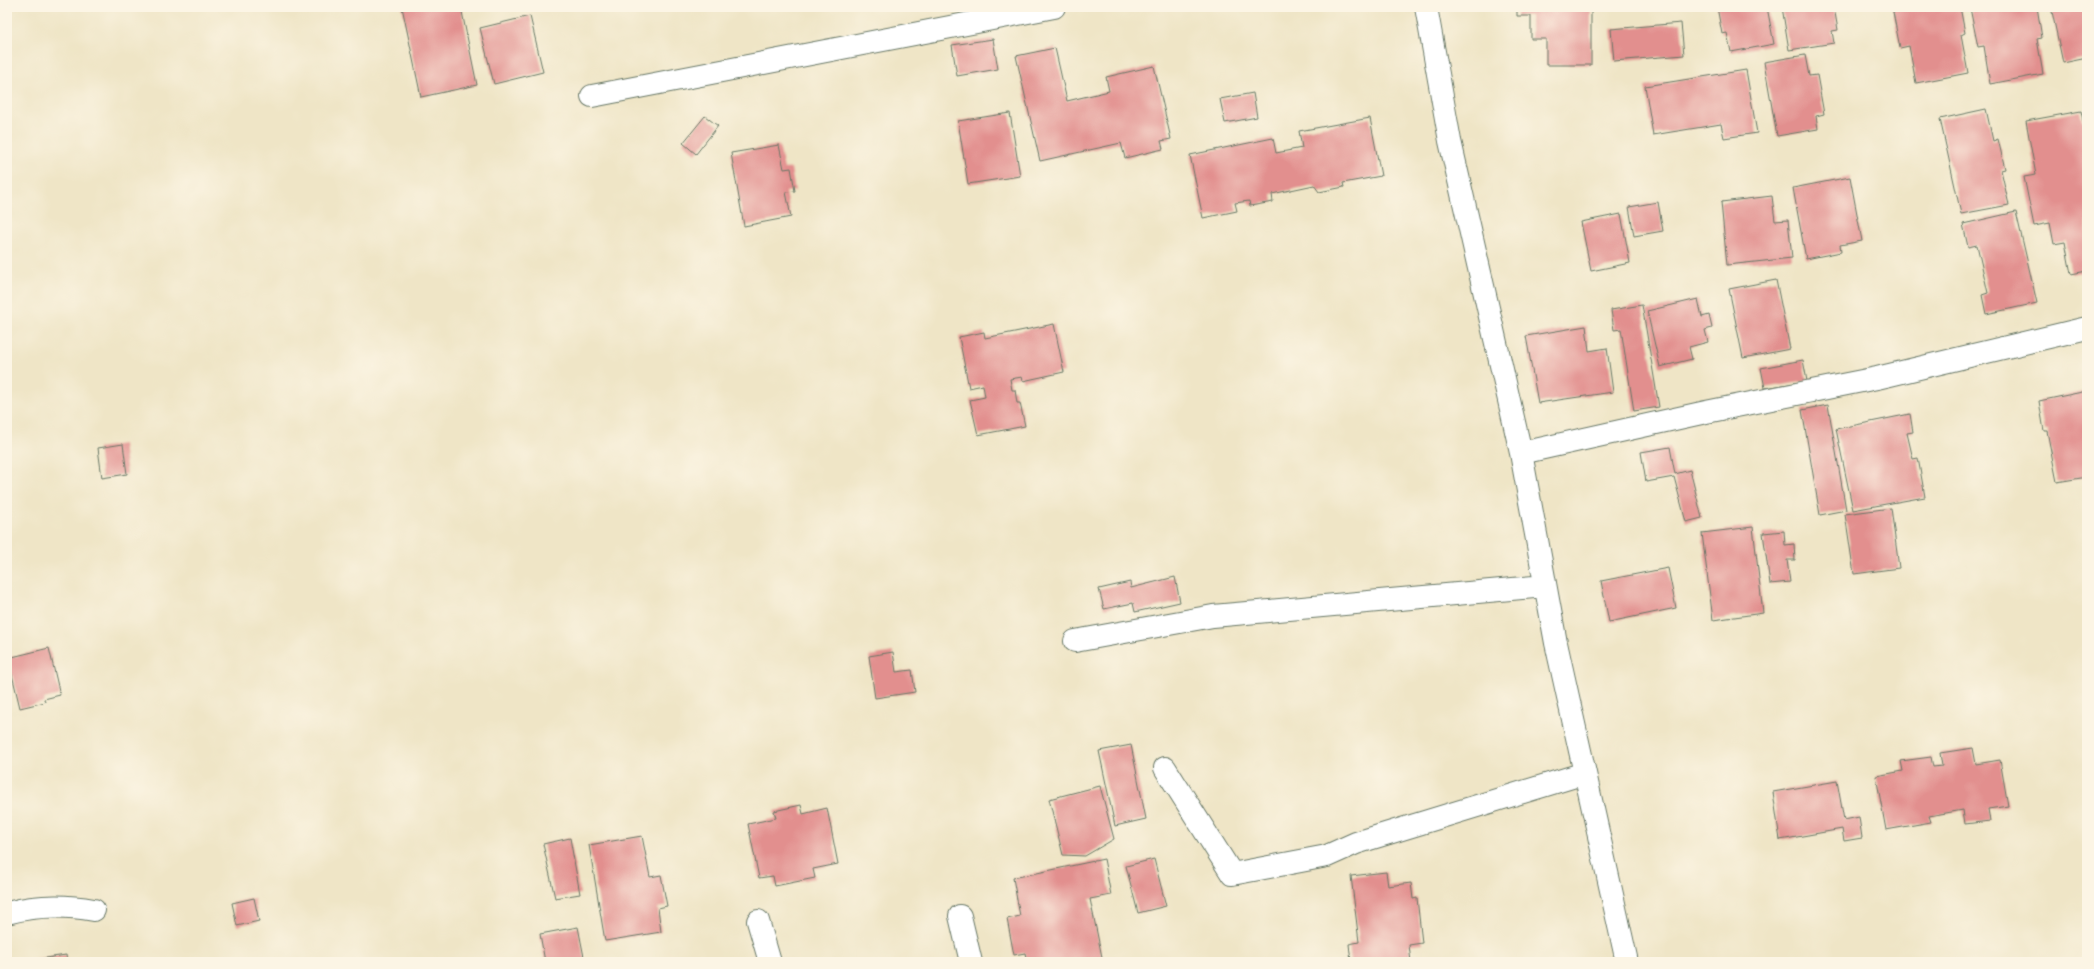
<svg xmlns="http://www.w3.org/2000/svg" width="2094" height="969" font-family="'Architects Daughter',sans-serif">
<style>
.building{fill:#e28f8e}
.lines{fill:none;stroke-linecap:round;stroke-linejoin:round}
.minor-casing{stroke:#687867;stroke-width:24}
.minor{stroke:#fff;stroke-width:22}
</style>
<rect width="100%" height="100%" fill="#fcf5e5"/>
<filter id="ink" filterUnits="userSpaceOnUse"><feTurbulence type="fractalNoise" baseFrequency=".025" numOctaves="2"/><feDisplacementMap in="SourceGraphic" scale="8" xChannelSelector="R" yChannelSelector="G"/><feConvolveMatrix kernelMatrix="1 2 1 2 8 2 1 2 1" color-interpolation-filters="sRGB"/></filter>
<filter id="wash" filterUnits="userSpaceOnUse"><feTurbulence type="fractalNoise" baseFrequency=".012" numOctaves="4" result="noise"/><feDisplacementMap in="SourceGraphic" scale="16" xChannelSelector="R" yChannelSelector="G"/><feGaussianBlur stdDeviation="0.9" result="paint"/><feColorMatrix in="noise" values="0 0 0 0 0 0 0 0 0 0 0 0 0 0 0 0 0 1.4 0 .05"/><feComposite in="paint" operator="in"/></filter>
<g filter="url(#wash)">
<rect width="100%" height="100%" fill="#efe5c6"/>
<g id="blocks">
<path class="building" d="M402 7H461L477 85 421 97Z
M1517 7H1591V65H1546V39H1531V16H1517Z
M1717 7H1767L1774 44 1731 52 1727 33 1722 34Z
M1782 7H1834L1838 30 1832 31 1834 43 1789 50Z
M1892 7H1960L1965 33 1961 35 1968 73 1916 83 1909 46 1900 48Z
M2037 7 2042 38 2037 39 2043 74 1990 84 1984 46 1978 47 1970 8Z
M2051 7H2087V58L2063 63Z
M530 16 543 72 494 84 480 28Z
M1681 23 1684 55 1614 61 1611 29Z
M993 39 998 69 957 76 952 45Z
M1055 48 1067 101 1109 91 1106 77 1154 66 1171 139 1161 141 1163 149 1125 158 1121 143 1040 161 1016 56Z
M1805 55 1809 76 1817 75 1824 114 1816 116 1818 129 1777 136 1764 62Z
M1746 70 1757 133 1724 138 1721 124 1653 135 1645 86Z
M1253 93 1257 117 1225 123 1220 99Z
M1986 109 1993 141 1998 139 2005 169 2001 170 2009 205 1961 214 1940 119Z
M2081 111 2087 139V271L2071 274 2065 242 2054 244 2050 223 2034 226 2024 177 2036 175 2026 121Z
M1010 113 1020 176 968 184 958 121Z
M705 116 718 126 696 154 683 143Z
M1370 118 1381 176 1343 183 1344 187 1319 192 1314 185 1272 194 1273 202 1250 206 1249 201 1235 203 1237 211 1203 218 1190 155 1273 138 1276 153 1302 148 1299 131Z
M779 145 784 169 791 168 795 191 786 192 791 217 744 226 731 153Z
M1850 177 1862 241 1840 245 1841 252 1806 259 1793 188Z
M1772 196 1775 221 1788 220 1792 258 1727 265 1721 202Z
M1658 202 1663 231 1634 236 1629 207Z
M2016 212 2037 303 1986 314 1982 295 1988 293 1977 245 1968 247 1963 224Z
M1621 214 1630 263 1591 271 1581 222Z
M1776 280 1790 349 1743 358 1729 289Z
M1698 299 1702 317 1709 315 1712 328 1705 330 1708 342 1689 347 1692 359 1660 367 1647 311Z
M1642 305 1659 407 1634 411 1621 329 1614 330 1611 310Z
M1054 324 1064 372 1023 381 1022 377 1010 379 1012 390H1015L1017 403H1020L1025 426 978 435 970 400 985 397 983 385 969 388 959 337 984 332 985 338Z
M1586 326 1589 351 1607 348 1613 392 1538 403 1526 336Z
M1803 360 1807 381 1765 388 1761 368Z
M2087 391V477L2057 482 2047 431H2044L2039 401Z
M1828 405 1846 510 1820 515 1802 410Z
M1910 414 1913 432 1907 433 1913 459 1918 458 1925 497 1853 510 1836 429Z
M123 444 127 474 102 478 98 448Z
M1670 447 1675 474 1690 470 1702 518 1686 522 1674 477 1646 482 1641 452Z
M1891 508 1899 568 1854 574 1845 514Z
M1753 527 1763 613 1713 620 1702 533Z
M1784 531 1785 545 1794 544 1795 560H1787L1790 582 1770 584 1763 533Z
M1668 568 1676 608 1609 622 1601 581Z
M1175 577 1180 602 1135 612 1133 603 1104 609 1099 589 1130 582 1131 588Z
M49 648 60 695 44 699 45 702 20 708 8 658Z
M893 652 896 672 912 670 915 692 875 698 869 656Z
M1131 745 1146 819 1115 826 1099 751Z
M1973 748 1976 764 2000 760 2008 806 1988 809 1990 821 1965 824 1963 810 1929 816 1931 822 1886 830 1876 776 1903 771 1901 761 1931 757 1933 767 1942 766 1940 753Z
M1837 781 1844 820 1859 817 1862 838 1844 841 1842 829 1780 840 1773 792Z
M1100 786 1114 839 1085 856 1063 855 1049 799Z
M801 805 803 814 827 808 838 864 813 869 815 878 775 886 773 876 759 878 748 824 776 818 774 811Z
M642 836 650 877 661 875 667 906 658 908 661 932 605 941 589 845Z
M570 838 580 894 555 898 543 844Z
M1104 859 1111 895 1090 899 1103 962H1027L1025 953 1014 955 1007 919 1020 916 1013 878Z
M1154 859 1166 906 1138 913 1126 866Z
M1386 872 1388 886 1411 883 1413 899 1417 898 1422 943 1409 945 1411 962H1351L1349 944 1359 942 1351 876Z
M254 898 259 921 237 926 232 903Z
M578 927 585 962H545L540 934Z
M66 955 67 962H26V961Z"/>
</g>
</g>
<g filter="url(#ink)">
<use href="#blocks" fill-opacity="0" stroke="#687867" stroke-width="1"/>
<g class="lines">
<defs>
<path id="minor" d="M1426 7 1450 141 1521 453 1556 643 1627 962
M592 96 1054 7
M1521 453 1706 412 1877 378 2087 328
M1075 641 1213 616 1545 586
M1165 768 1232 874 1327 856 1356 843 1585 773
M7 913C36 905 65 905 94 910
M960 916 971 962
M758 921 770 962"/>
</defs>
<use href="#minor" class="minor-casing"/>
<use href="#minor" class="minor"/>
</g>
</g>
<rect width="2094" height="969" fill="none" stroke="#fcf5e5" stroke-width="24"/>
</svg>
